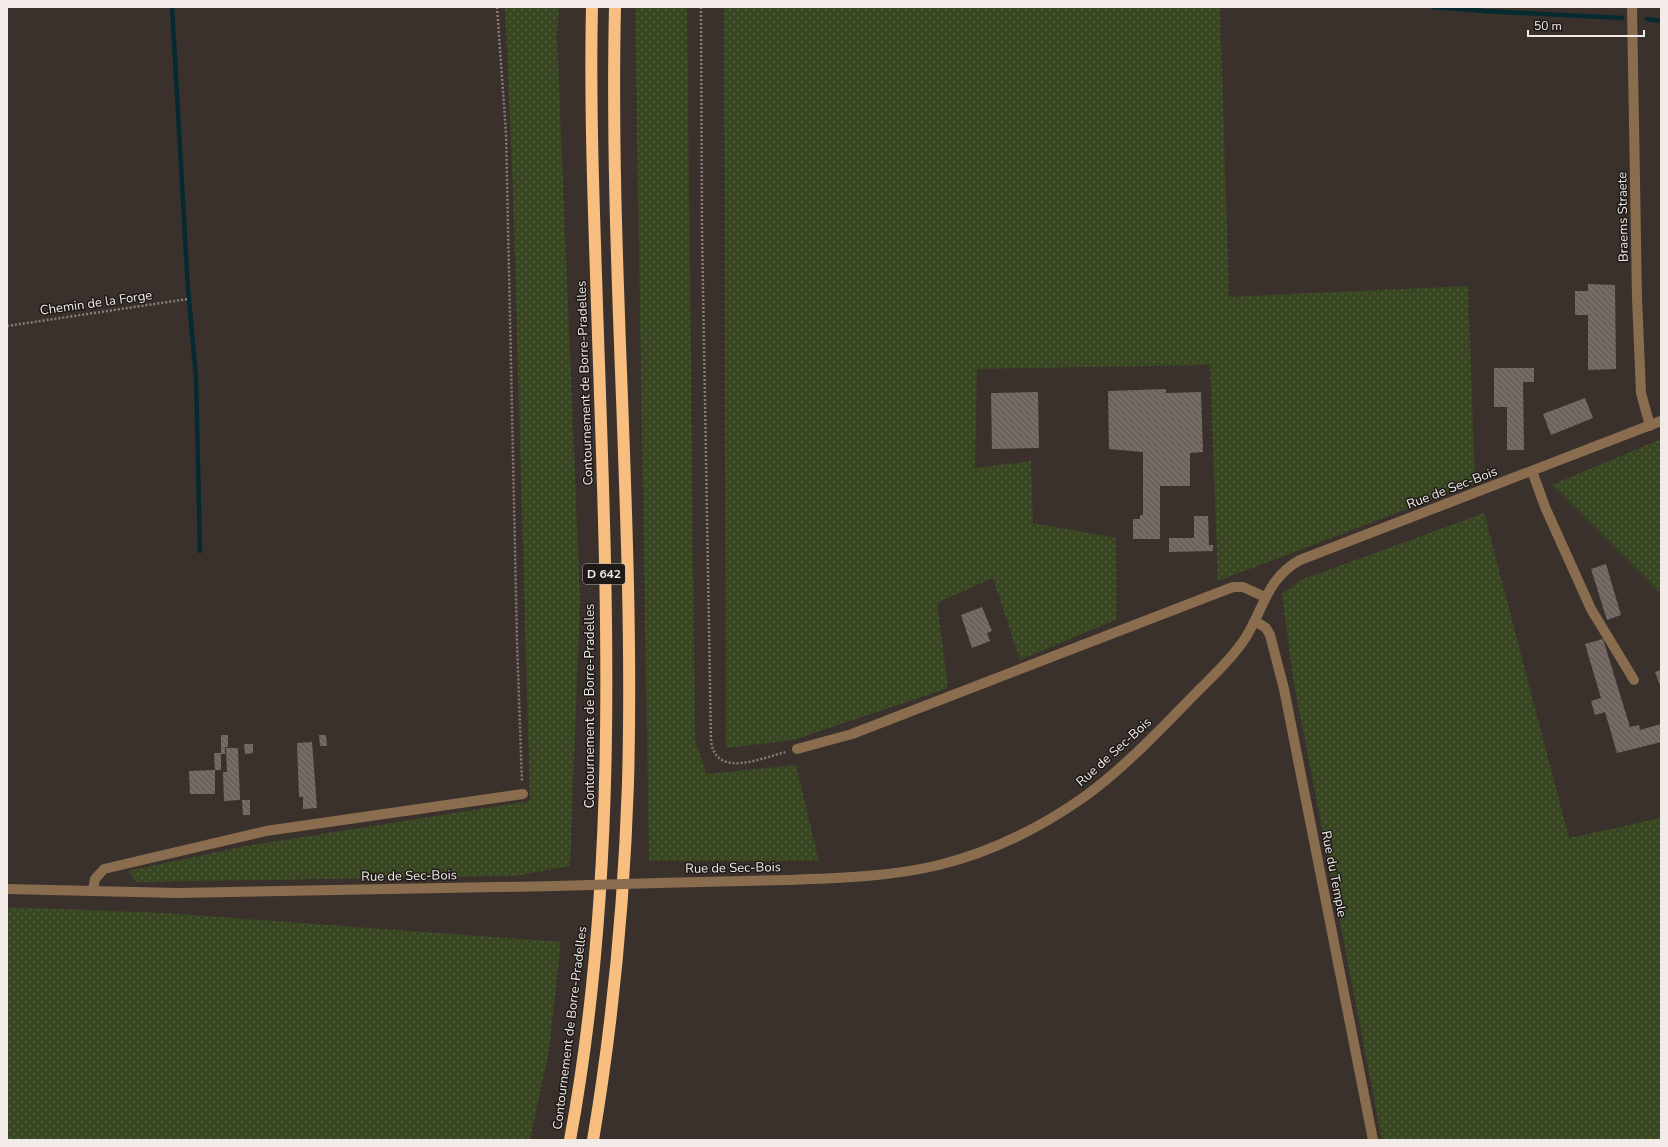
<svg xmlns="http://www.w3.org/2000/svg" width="1668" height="1147" font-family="'Nunito Sans',sans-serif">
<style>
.grass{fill:url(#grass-dots)}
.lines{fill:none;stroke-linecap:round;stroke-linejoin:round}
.stream{stroke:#052a2f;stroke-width:4.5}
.building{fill:url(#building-back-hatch)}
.path{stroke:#867d79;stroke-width:2.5;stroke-dasharray:2 2;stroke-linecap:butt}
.minor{stroke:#8a6d4e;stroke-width:10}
.highway{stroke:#f7be80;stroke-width:12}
.minor-bridge{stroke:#8a6d4e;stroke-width:10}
.labels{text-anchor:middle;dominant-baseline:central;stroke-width:3;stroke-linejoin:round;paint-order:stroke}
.shield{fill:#1e1a18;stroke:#b2acaa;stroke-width:1}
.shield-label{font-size:12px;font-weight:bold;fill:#f2ebe8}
.street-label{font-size:13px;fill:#f2ebe8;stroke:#1e1a18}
</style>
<defs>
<pattern id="grass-dots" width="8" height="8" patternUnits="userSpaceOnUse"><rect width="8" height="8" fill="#384722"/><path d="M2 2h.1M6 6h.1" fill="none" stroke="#556242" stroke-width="1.8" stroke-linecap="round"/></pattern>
<pattern id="building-back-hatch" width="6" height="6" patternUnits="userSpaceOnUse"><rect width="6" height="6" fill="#6f635f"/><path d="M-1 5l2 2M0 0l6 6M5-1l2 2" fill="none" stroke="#847a76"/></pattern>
</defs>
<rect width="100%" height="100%" fill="#3b312c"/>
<path class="grass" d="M505 7H559L557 37 580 598 570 866 515 876 137 882 128 871 246 846 530 801 513 189Z
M635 7H687L695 740 707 774 796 765 819 861H649Z
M724 7H1220L1229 297 1468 286 1475 483 1218 581 1210 365 977 369 975 468 1031 461 1033 523 1116 538 1117 619 1020 660 993 578 937 603 948 688 793 740 726 748Z
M1661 439V594L1552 485Z
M1484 513 1569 838 1661 818V1140H1382L1293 678 1282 594 1301 580Z
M7 907 165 913 561 942 549 1050 530 1140H7Z"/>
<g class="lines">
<path class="stream" d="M172 7 188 289 196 377 200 551
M1433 7 1484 11 1622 18
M1647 19 1661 21"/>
</g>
<path class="building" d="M1588 284 1615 285 1616 369 1588 370V315H1575V291H1588Z
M1494 368H1534V382H1523L1524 450H1507V407H1494Z
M1166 389V393L1201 392 1203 452 1190 453V486H1160V539H1133V519H1140V515H1143V452L1109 449 1108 391Z
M1038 392 1039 448 992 449 991 393Z
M1585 398 1593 418 1551 435 1543 414Z
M1194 516H1208L1209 545H1213V551L1169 552V538H1194Z
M1606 564 1621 615 1607 620 1591 569Z
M982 607 992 631 987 633 990 641 972 648 961 615Z
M1603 639 1630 727 1639 725 1640 730 1661 724V742L1617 753 1605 712 1595 715 1591 701 1601 698 1585 644Z
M1661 670V688L1655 672Z
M221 735H228V747H225V754H221Z
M319 735H326L327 746H320Z
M312 742 317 808 303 809V797H299L297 743Z
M244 744H253V753L245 754Z
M226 748H238L240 800 224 801 223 772H227Z
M214 753H221V770H215Z
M215 770V794H190L189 771Z
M242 800H250V815H243Z"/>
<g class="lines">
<path class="path" d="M497 7 506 133 517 642 522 782
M701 7 702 231 711 741C716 779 761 758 786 752
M7 326 188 299"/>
<path class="minor" d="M1632 7 1637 298 1641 393 1650 426
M1532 471 1545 507 1591 609 1634 680
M1255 621 1266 628 1270 635 1284 689 1373 1140
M797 749 852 734 1233 587H1243L1265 597
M658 883C701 882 743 881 786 880 837 878 889 877 939 865 991 852 1040 828 1084 797 1127 766 1163 726 1200 689 1216 673 1233 657 1246 637 1264 608 1267 578 1300 560L1661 421
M7 889 178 893 556 886
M93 890 95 879 104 869 266 831 523 794"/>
<path class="highway" d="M570 1140C623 855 605 563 596 275 593 186 590 96 592 7
M593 1140C613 1022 624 903 628 783 635 524 609 266 615 7"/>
<path class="minor-bridge" d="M556 886 658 883"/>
</g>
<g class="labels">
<rect class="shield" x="583" y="564" width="42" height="20" rx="3"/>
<g class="shield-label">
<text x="604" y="574">D 642</text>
</g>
<g class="street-label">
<text transform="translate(1623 217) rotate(-91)">Braems Straete</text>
<text transform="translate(96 303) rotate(-8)">Chemin de la Forge</text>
<text transform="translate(585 383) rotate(-92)">Contournement de Borre-Pradelles</text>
<text transform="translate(1452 488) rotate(-21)">Rue de Sec-Bois</text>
<text transform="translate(590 706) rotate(-90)">Contournement de Borre-Pradelles</text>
<text transform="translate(1114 752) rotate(-42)">Rue de Sec-Bois</text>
<text transform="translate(733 868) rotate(-1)">Rue de Sec-Bois</text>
<text transform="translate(1334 874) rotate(79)">Rue du Temple</text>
<text transform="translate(409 876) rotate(-1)">Rue de Sec-Bois</text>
<text transform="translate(570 1028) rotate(-83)">Contournement de Borre-Pradelles</text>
</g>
</g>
<rect width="1668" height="1147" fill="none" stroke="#f2ebe8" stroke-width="16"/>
<path d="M1528 30v6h116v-6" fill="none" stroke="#f2ebe8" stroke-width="2"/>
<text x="1534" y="30" font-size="12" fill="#f2ebe8" stroke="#1e1a18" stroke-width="3" paint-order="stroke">50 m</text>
</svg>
